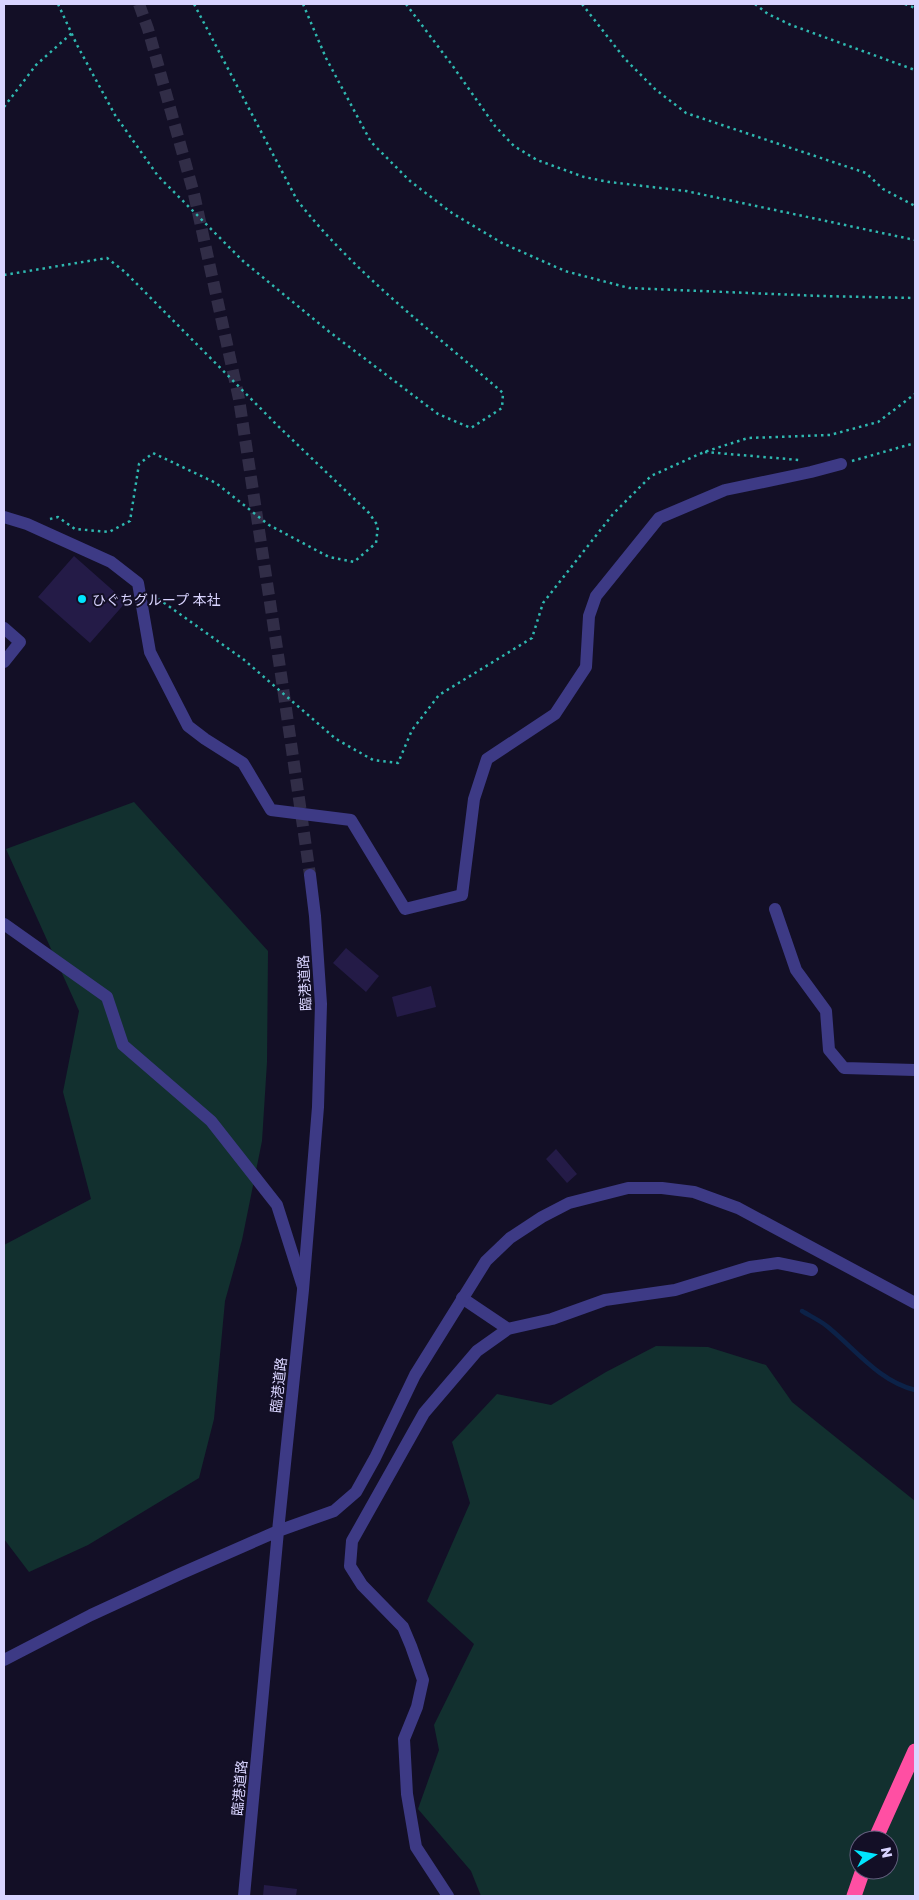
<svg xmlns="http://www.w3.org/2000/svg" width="919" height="1900" font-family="'Golos Text','Noto Sans JP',sans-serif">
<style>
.green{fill:#12302f;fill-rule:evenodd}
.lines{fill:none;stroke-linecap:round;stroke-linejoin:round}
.stream{stroke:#0c2248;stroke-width:4.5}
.building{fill:#241b47}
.tertiary-tunnel{stroke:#312d47;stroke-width:12;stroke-dasharray:12 6;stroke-linecap:butt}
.path{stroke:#2fb8b0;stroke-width:2.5;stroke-dasharray:2.5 4;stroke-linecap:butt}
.minor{stroke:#3d3a85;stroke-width:12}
.tertiary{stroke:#3d3a85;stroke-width:12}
.motorway{stroke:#ff4fa3;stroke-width:15}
.poi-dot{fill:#00e5ff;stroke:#130f26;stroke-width:2}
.labels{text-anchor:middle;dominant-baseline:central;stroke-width:4;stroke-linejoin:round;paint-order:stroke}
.poi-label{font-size:14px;fill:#d9d4ff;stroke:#130f26;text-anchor:start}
.street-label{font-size:14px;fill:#d9d4ff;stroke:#130f26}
</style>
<rect width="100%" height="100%" fill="#130f26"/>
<path class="green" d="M134 802 268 951 267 1062 262 1141 242 1240 225 1301 214 1419 199 1478 88 1545 29 1572 4 1539V1245L91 1199 63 1092 79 1011 6 849Z
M656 1346 708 1347 766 1365 792 1402 915 1501V1896H481L471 1871 418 1809 439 1750 434 1725 474 1644 427 1601 470 1503 452 1442 497 1394 551 1405 606 1372ZM859 1840H889V1870H859Z"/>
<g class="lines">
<path class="stream" d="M802 1311C810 1316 821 1321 828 1327 856 1350 879 1381 915 1390"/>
</g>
<path class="building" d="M74 556 126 602 90 643 38 597Z
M346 948 379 976 366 992 333 963Z
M431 986 436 1007 397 1017 392 997Z
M556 1149 577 1174 567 1183 546 1159Z
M264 1885 297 1889 296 1896H263Z"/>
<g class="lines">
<path class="tertiary-tunnel" d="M139 4 148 29 194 194 239 399 282 681 310 875"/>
<path class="path" d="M58 4 77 45 115 115 158 176 243 261 327 330 438 414 471 428 502 408 503 393C433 332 355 274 297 200L194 4
M303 4 326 58 371 142 410 181 452 213 502 243 565 271 629 288 821 296 915 298
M406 4 452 65 495 126 514 146 537 160 584 177 609 182 686 191 915 240
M582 4 625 59 655 89 686 113 866 173 883 189 915 206
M755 4 768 14 791 25 915 70
M905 4 915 8
M4 107 36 65 72 33
M4 275 107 258 125 272 277 425 369 513 378 526 376 543 354 562 329 557 269 525 216 483 153 453 139 464 130 521 109 532 75 529 58 517 50 519
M705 452 799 460
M852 461 915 443
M153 595 243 659 336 739 373 760 398 763 412 730 439 695 532 638 543 603 613 514 651 476 704 452 748 438 830 435 878 422 915 394"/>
<path class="minor" d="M4 517 27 524 111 562 138 583 150 652 188 726 205 739 243 763 271 810 351 820 405 909 462 895 474 799 487 759 555 714 586 667 589 616 596 596 659 518 725 490 811 472 841 464
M4 628 20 642 4 662
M775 909 796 970 826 1011 829 1050 844 1068 915 1070
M4 924 107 997 123 1045 211 1121 277 1205 303 1287
M508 1329 552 1319 605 1300 675 1290 750 1267 778 1263 812 1270
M448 1896 416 1847 407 1794 404 1739 417 1707 423 1680 411 1646 403 1627 362 1585 350 1566 352 1541 424 1413 477 1351 508 1329 462 1298"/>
<path class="tertiary" d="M4 1660 91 1615 180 1574 278 1531 334 1511 356 1492 375 1458 415 1375 486 1261 510 1238 542 1217 569 1203 628 1188H662L694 1192 738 1208 915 1303
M244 1896 278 1531 303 1290 318 1107 321 1004 315 916 310 875"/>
<path class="motorway" d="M875 1840 915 1751
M854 1896 863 1870"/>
</g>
<circle class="poi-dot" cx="82" cy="599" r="5"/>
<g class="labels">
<g class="poi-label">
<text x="92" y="599">ひぐちグループ 本社</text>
</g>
<g class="street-label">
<text transform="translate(304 983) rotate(-93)">臨港道路</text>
<text transform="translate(278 1385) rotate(-84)">臨港道路</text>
<text transform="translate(239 1788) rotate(-85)">臨港道路</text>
</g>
</g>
<rect width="919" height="1900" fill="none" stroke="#d9d4ff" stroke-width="10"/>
<g transform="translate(874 1855) rotate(79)"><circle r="24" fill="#130f26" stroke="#625e7d"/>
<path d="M0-4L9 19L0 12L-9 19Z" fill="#00e5ff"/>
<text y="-8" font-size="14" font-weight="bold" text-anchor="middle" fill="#d9d4ff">N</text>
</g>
</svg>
